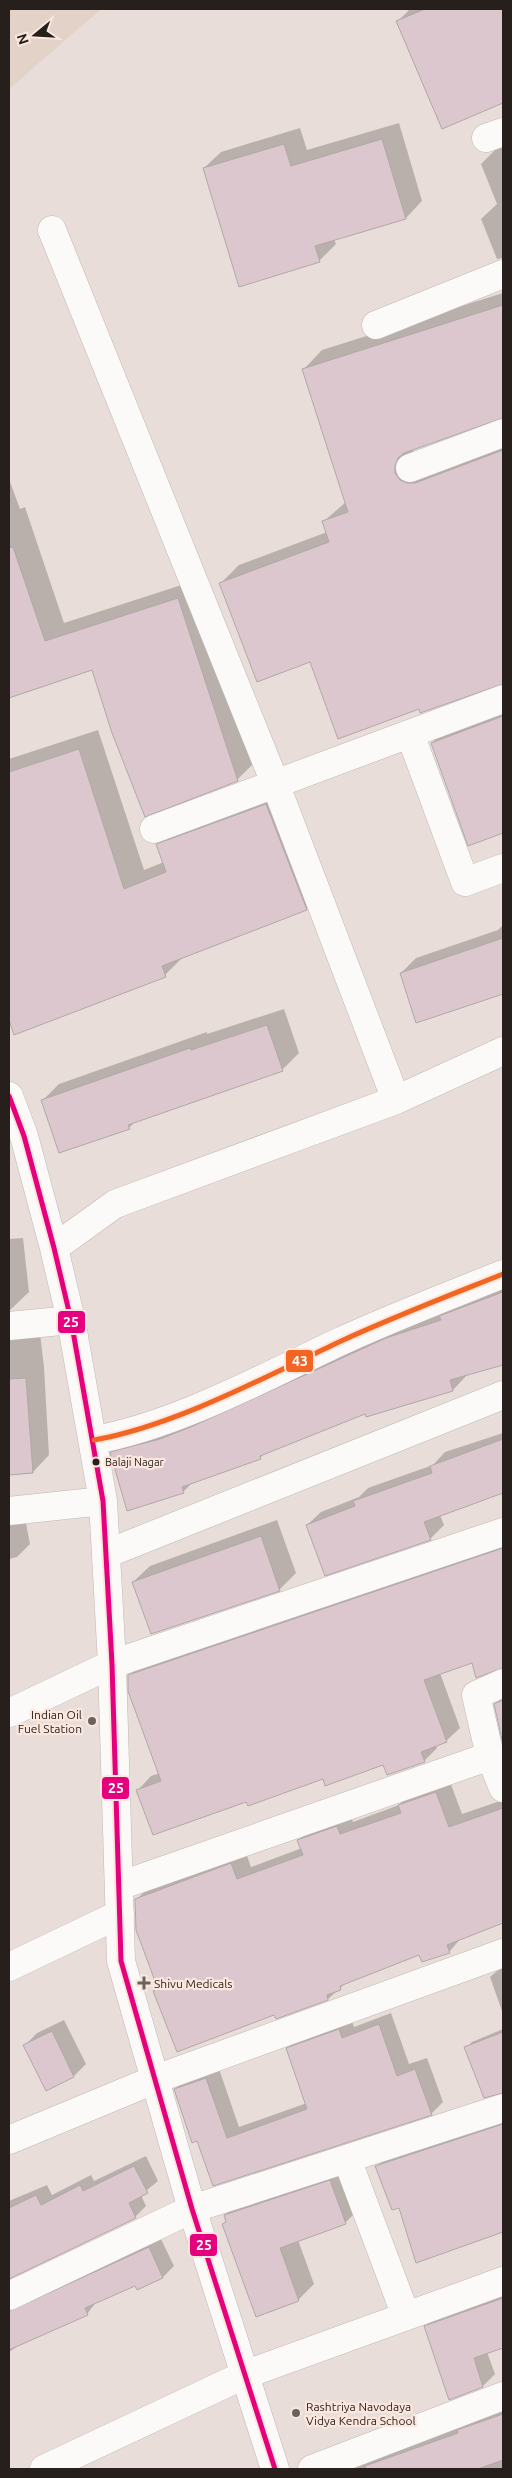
<svg xmlns="http://www.w3.org/2000/svg" width="512" height="2478" font-family="Ubuntu,sans-serif">
<style>
.industrial{fill:#e2d2c7}
.shadow{fill:#0003}
.building{fill:#dcc7cf;stroke:#b0a8a8}
.lines{fill:none;stroke-linecap:round;stroke-linejoin:round}
.minor-casing{stroke:#c0b8b4;stroke-width:29}
.minor{stroke:#fcfaf9;stroke-width:28}
.bus-1-casing{stroke:#fce7de;stroke-width:9}
.bus-2-casing{stroke:#fce7de;stroke-width:9}
.bus-1{stroke:#e5007d;stroke-width:5}
.bus-2{stroke:#f26522;stroke-width:5}
.bus-dot{fill:#261f1b;stroke:#fce7de;stroke-width:2}
.poi-dot{fill:#6a625d;stroke:#fce7de;stroke-width:2}
.labels{text-anchor:middle;dominant-baseline:central;stroke-width:4.5;stroke-linejoin:round;paint-order:stroke}
.bus-label{font-size:11px;fill:#261f1b;stroke:#fce7de;text-anchor:start}
.poi-label{font-size:12px;fill:#261f1b;stroke:#fce7de;text-anchor:start}
.line-badge{stroke:#fce7de;stroke-width:2}
.badge-label{font-size:14px;text-anchor:middle;font-weight:bold;fill:#fff}
</style>
<rect width="100%" height="100%" fill="#e8ddd8"/>
<path class="industrial" d="M9 9H101L9 89Z"/>
<path class="shadow" d="M410 9H503V101L442 127 398 21Z
M399 123 422 201 406 218 334 239 336 244 319 261 204 168 221 152 300 128 307 150Z
M503 146V258L497 259 481 219 497 204 481 164 495 150Z
M503 293V417L413 449 414 455 503 439V683L311 661 221 583 239 565 327 532 323 522 346 502 304 369 322 350Z
M9 479 20 509 25 507 64 623 197 580 256 761 237 780 93 669 9 697Z
M503 705V832L469 844 432 743 451 724Z
M98 730 144 870 164 862 157 844 177 825 286 785 326 889 306 909 184 956 165 975 15 1033 9 1017V759Z
M503 925V988L494 996 401 973 416 958 498 930Z
M284 1009 299 1053 282 1070 136 1121 129 1128 43 1100 59 1084 207 1032V1034Z
M23 1238 29 1292 9 1311 13 1319 39 1325 44 1367 49 1455 33 1472 9 1474V1239Z
M503 1282V1363L469 1373 453 1390 366 1413 266 1452 260 1458 193 1482 183 1492 147 1464 114 1466 112 1453 127 1437Z
M503 1433V1492L440 1515 444 1525 430 1539 307 1525 321 1512 359 1497 368 1488 433 1465 445 1452Z
M9 1507 24 1513 30 1544 17 1557 9 1559Z
M277 1520 296 1573 279 1590 133 1582 150 1566Z
M503 1540V1661L497 1667 472 1661 440 1673 460 1728 446 1741 436 1745 437 1748 424 1761 384 1764 324 1778 247 1800 138 1790 151 1776 160 1773 129 1676 143 1662Z
M503 1698V1730H501L495 1704Z
M449 1779 462 1814 503 1800V1921L462 1937 449 1952 420 1953 348 1981 328 1999 275 2014 155 1992 159 1987 136 1900 150 1886 245 1850 251 1867 302 1848 299 1840 312 1827 350 1814 353 1822 399 1805 413 1791Z
M503 1966V2014L490 1977Z
M391 2013 409 2064 427 2058 443 2102 431 2114 214 2184 198 2140 175 2089 187 2077 218 2066 239 2127 307 2103 287 2049 299 2037 351 2018 354 2027Z
M64 2020 86 2064 74 2076 46 2089 25 2045 37 2033Z
M503 2029V2082L482 2089 466 2048 472 2042Z
M503 2118V2227L488 2232 400 2206 377 2166 387 2156Z
M146 2156 158 2181 141 2195 146 2206 135 2217 9 2277V2201L47 2185 52 2195 91 2175 94 2181Z
M346 2166 361 2207 346 2222 298 2240 314 2284 298 2300 224 2224 227 2220 225 2215 241 2200Z
M160 2237 174 2266 163 2277 137 2288 135 2284 97 2301 87 2314 22 2343 9 2352V2295Z
M503 2291V2347L487 2352 495 2374 483 2386 450 2398 425 2327 437 2315Z
M503 2405V2469H334Z"/>
<path class="building" d="M425 9H503V103L442 129 396 21Z
M382 139 406 219 315 246 320 262 239 287 203 168 284 144 291 166Z
M503 305V418L404 453 398 458 395 466V473L400 480 407 483H415L503 450V684L420 713 419 709 338 739 310 662 257 682 219 583 329 542 322 521 348 512 302 369Z
M13 547 45 641 178 598 238 781 145 817 112 733 92 670 9 698V548Z
M503 716V833L468 846 431 743Z
M79 749 124 889 166 872 156 844 266 804 307 910 162 966 166 977 14 1035 9 1020V772Z
M503 938V994L416 1023 400 973Z
M267 1025 283 1071 128 1125 130 1129 59 1153 41 1100 190 1048 191 1050Z
M503 1292V1365L450 1380 453 1391 366 1417 365 1414 260 1456 261 1459 182 1487 184 1493 127 1511 110 1452 160 1439 193 1426 386 1338 441 1320 439 1316Z
M26 1378 33 1473 9 1475V1379Z
M503 1439V1493L424 1522 431 1540 325 1576 306 1525 355 1506 353 1501 432 1473 430 1466Z
M261 1536 280 1591 151 1634 132 1582Z
M503 1548V1668L476 1678 472 1663 424 1680 447 1742 421 1752 425 1762 387 1775 383 1765 325 1786 323 1779 248 1806 246 1802 153 1835 136 1790 161 1781 128 1691V1675Z
M503 1700V1744L494 1704Z
M436 1792 449 1827 503 1808V1923L447 1945 450 1953 422 1962 419 1955 340 1986 341 1990 327 1995 328 2000 276 2019 274 2015 177 2052 153 1991 158 1989 136 1930 135 1899 231 1863 237 1879 303 1855 297 1840 337 1826 340 1834 401 1813 398 1805Z
M379 2024 397 2076 415 2069 432 2115 213 2186 197 2141 192 2143 174 2089 206 2078 227 2138 307 2109 286 2048 339 2029 342 2038Z
M52 2031 74 2077 46 2091 23 2045Z
M503 2032V2093L484 2098 464 2047Z
M503 2124V2232L416 2263 399 2208 392 2210 375 2166Z
M134 2166 148 2193 129 2203 136 2218 9 2279V2208L36 2195 41 2205 80 2185 83 2191Z
M330 2180 346 2224 280 2248 299 2301 256 2317 222 2224 226 2222 224 2215Z
M149 2247 163 2278 137 2290 135 2286 85 2308 88 2315 9 2350V2311Z
M503 2298V2348L474 2358 483 2387 449 2400 424 2326Z
M503 2414V2460L478 2469H366L365 2466 458 2433 457 2430Z"/>
<g class="lines">
<defs>
<path id="minor" d="M486 138 503 132
M52 230 275 783 396 1100
M376 325 503 274
M410 468 503 433
M410 734 465 882 503 868
M154 829 503 699
M9 1096 24 1136 54 1248 71 1320 103 1501 112 1664 121 1961 192 2209 275 2469
M54 1248 115 1204 396 1100 503 1051
M9 1326 71 1320
M94 1440C174 1426 265 1377 339 1342 393 1317 448 1296 503 1274
M9 1511 103 1501
M106 1554 503 1395
M9 1713 112 1664 503 1532
M490 1756 503 1788
M119 1886 490 1756 476 1695 503 1683
M9 1967 120 1914
M9 2140 156 2079 503 1953
M347 2159 406 2316
M9 2296 192 2209 503 2108
M44 2469 244 2375 503 2281
M312 2469 503 2396"/>
</defs>
<use href="#minor" class="minor-casing"/>
<use href="#minor" class="minor"/>
<defs>
<path id="bus-1" d="M9 1096 24 1136 54 1248 71 1320 103 1501 112 1664 121 1961 192 2209 275 2469"/>
<path id="bus-2" d="M94 1440C174 1426 265 1377 339 1342 393 1317 448 1296 503 1274"/>
</defs>
<use href="#bus-1" class="bus-1-casing"/>
<use href="#bus-2" class="bus-2-casing"/>
<use href="#bus-1" class="bus-1"/>
<use href="#bus-2" class="bus-2"/>
</g>
<circle class="bus-dot" cx="96" cy="1462" r="4.5"/>
<g class="poi-dot">
<circle cx="92" cy="1721" r="5"/>
<path d="M141.5 1975.5h5v5h5v5h-5v5h-5v-5h-5v-5h5z"/>
<circle cx="296" cy="2413" r="5"/>
</g>
<g class="labels">
<g class="bus-label">
<text x="105" y="1462">Balaji Nagar</text>
</g>
<g class="poi-label">
<text x="82" y="1714" text-anchor="end">Indian Oil<tspan x="82" dy="14">Fuel Station</tspan></text>
<text x="154" y="1983">Shivu Medicals</text>
<text x="306" y="2406">Rashtriya Navodaya<tspan x="306" dy="14">Vidya Kendra School</tspan></text>
</g>
</g>
<g class="line-badge">
<rect x="57" y="1310" width="29" height="24" rx="5" fill="#e5007d"/>
<rect x="285" y="1349" width="29" height="24" rx="5" fill="#f26522"/>
<rect x="101" y="1776" width="29" height="24" rx="5" fill="#e5007d"/>
<rect x="189" y="2233" width="29" height="24" rx="5" fill="#e5007d"/>
</g>
<g class="badge-label">
<text x="71" y="1327">25</text>
<text x="300" y="1366">43</text>
<text x="116" y="1793">25</text>
<text x="204" y="2250">25</text>
</g>
<rect width="512" height="2478" fill="none" stroke="#261f1b" stroke-width="20"/>
<g transform="translate(35 35) rotate(252)" stroke="#fce7de" stroke-width="4" paint-order="stroke">
<path d="M0-4L9 19L0 12L-9 19Z" fill="#261f1b"/>
<text y="-8" font-size="14" font-weight="bold" text-anchor="middle" fill="#261f1b">N</text>
</g>
</svg>
